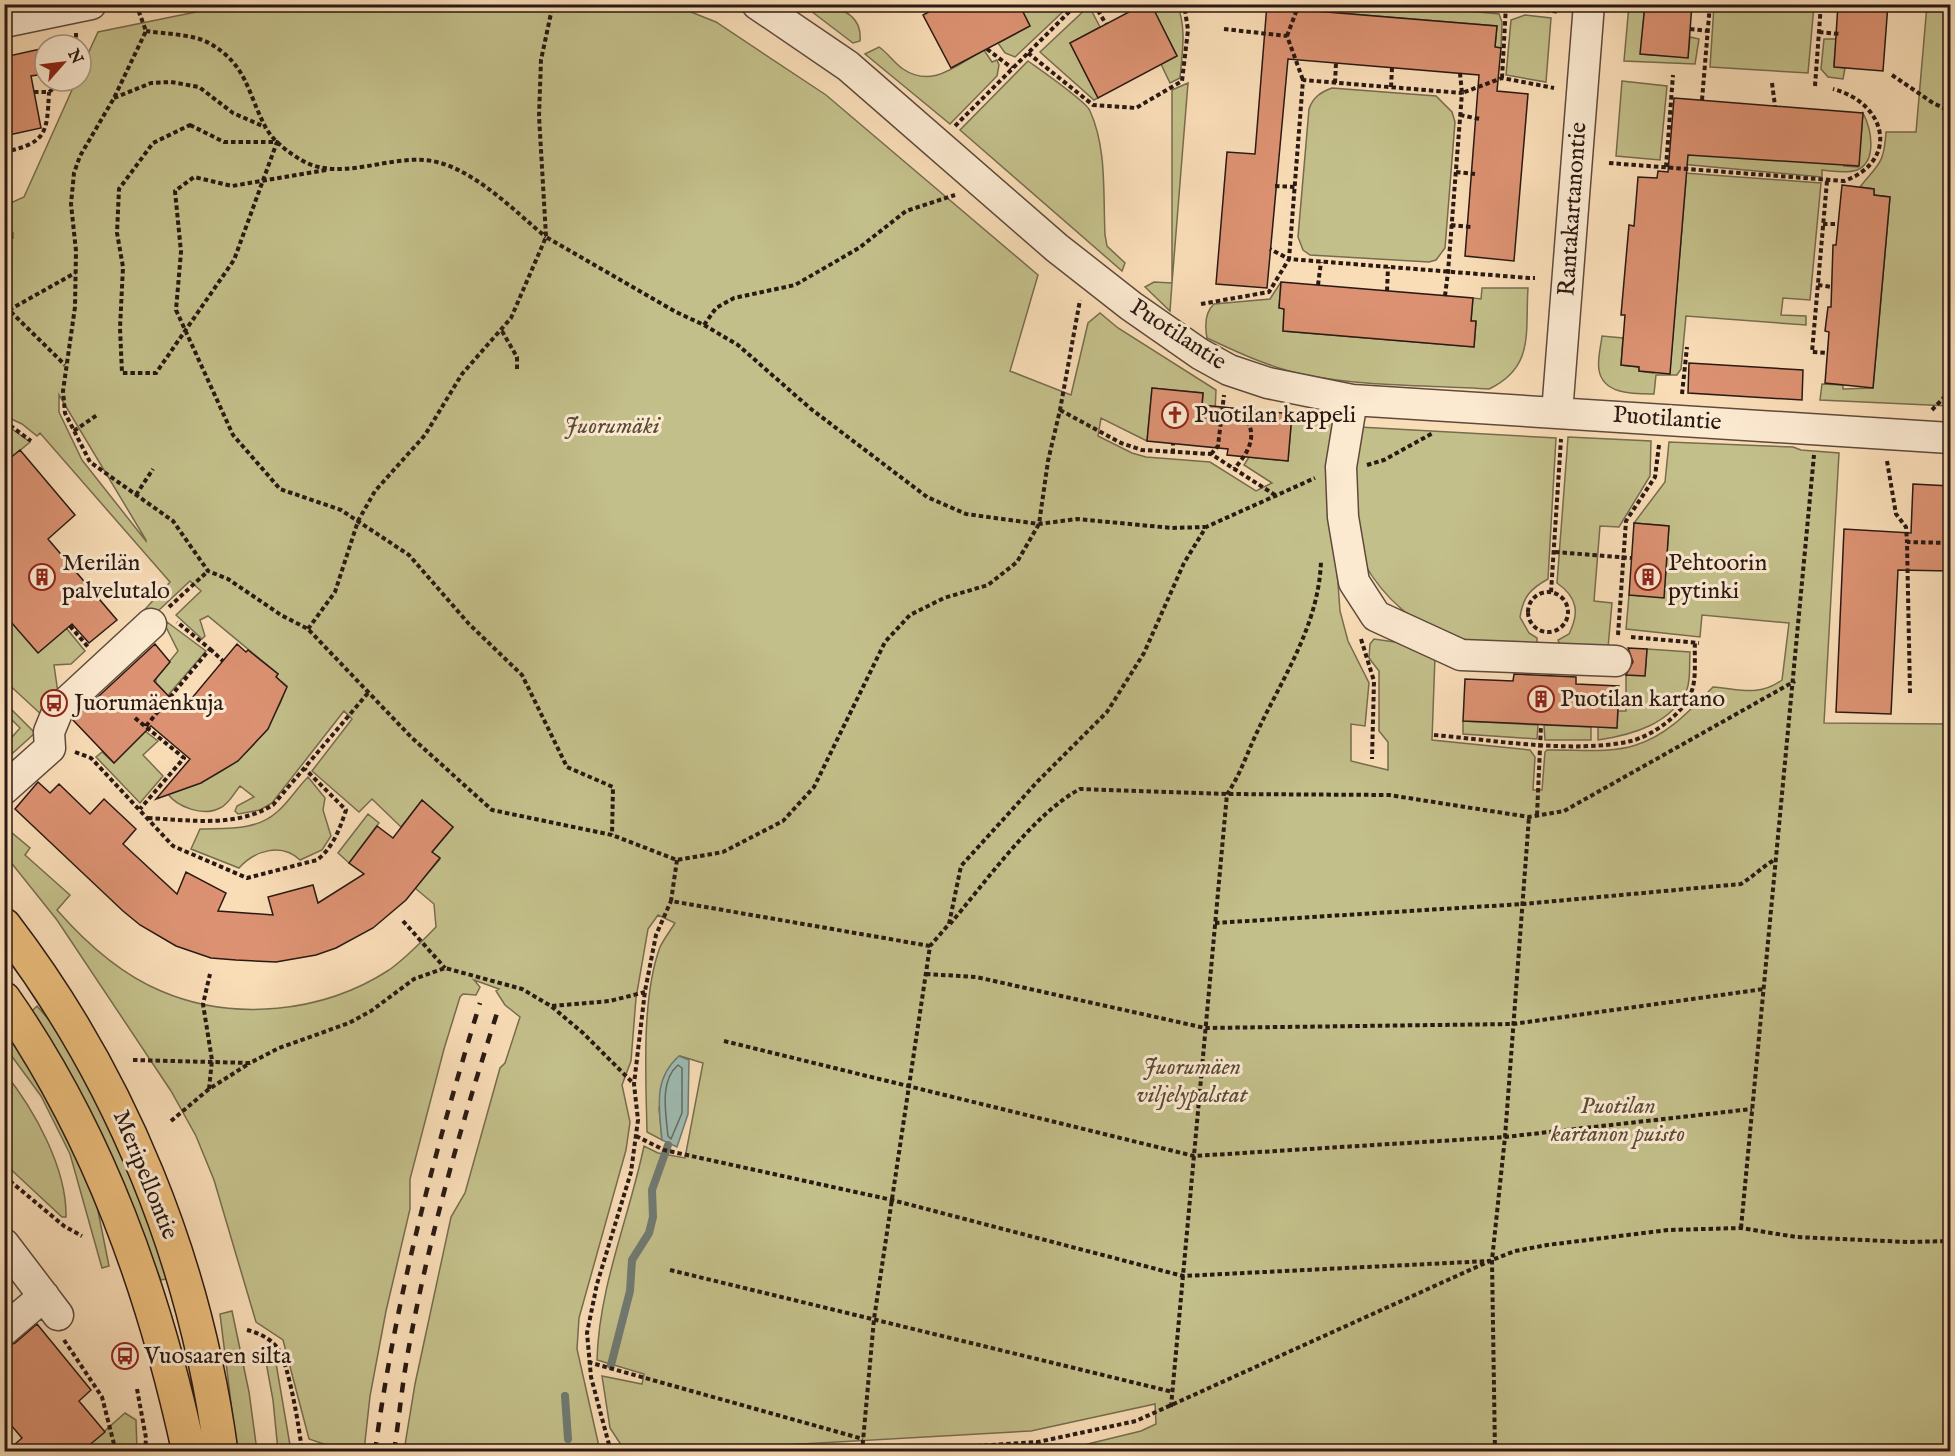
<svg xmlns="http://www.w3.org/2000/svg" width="1955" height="1456" font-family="'IM FELL English',serif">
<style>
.green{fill:#c3bf8a;stroke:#766c4e;stroke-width:1.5;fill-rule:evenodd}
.water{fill:#9ebbb2;stroke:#707a72;stroke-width:1.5}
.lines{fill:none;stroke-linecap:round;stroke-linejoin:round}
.shore{stroke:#646a62;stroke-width:1.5}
.stream{stroke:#707a72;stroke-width:8}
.building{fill:#dc9272;stroke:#2a1913;stroke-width:1.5}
.minor-casing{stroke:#5e4a3c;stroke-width:33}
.major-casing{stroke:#2a1913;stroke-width:36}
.path{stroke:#2a1913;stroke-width:4;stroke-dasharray:4.5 3;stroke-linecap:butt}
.minor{stroke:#fbe9d0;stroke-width:30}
.major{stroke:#ecbe7c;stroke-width:33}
.rail{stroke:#2a1913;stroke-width:4.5;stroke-dasharray:10 10;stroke-linecap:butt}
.labels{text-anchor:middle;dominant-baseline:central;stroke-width:6;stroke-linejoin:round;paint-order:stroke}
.street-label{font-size:24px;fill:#2a1913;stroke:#fbe9d0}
.poi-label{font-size:24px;fill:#2a1913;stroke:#fbe9d0;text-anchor:start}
.park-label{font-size:24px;font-style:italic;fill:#584b37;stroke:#fbe9d0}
</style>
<rect width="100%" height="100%" fill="#f9ddb7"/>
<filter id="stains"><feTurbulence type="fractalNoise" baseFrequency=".00333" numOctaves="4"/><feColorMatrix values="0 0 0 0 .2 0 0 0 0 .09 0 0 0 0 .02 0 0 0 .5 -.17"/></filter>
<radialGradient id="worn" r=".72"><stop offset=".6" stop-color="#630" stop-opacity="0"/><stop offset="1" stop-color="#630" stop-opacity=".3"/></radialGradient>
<path class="green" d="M235 4H671L716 22 826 95 1038 275 1010 371 1071 395 1088 323 1100 313 1118 328 1216 390 1215 413 1202 411 1203 393 1152 388 1147 441 1101 418 1098 436 1132 453 1146 457 1210 462 1256 491 1272 483 1244 465 1249 457 1288 461 1292 414 1359 427 1556 438 1548 579C1530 589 1523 597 1520 617L1529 633 1537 638V644C1512 642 1482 644 1458 638 1415 627 1383 598 1363 561L1336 556 1340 611 1348 641 1369 683 1365 726 1351 724V761L1388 770V742L1379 731V671L1369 658 1370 644 1374 639 1409 644 1435 656 1432 740 1530 750 1535 757 1533 790H1542L1545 752 1547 750C1575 749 1609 754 1636 745 1668 735 1690 710 1713 687 1741 689 1758 697 1782 680L1789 623 1702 615 1700 637 1626 629 1629 595 1664 597 1669 526 1634 523 1665 482 1669 442 1793 447 1801 450 1839 453 1824 723 1950 724V1451H1059L1141 1431 1156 1424 1155 1404 1031 1431 676 1451H625L610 1428 602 1376 642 1384 644 1374 597 1360C599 1286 629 1218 644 1146L658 1153 685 1158 703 1063 680 1056 659 1108 662 1140 647 1132C646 1078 641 999 660 947 664 939 670 931 675 923L658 915 648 929 636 998 631 1061 622 1085 630 1122 626 1150 579 1318 577 1349 600 1451H404L415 1384 451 1217 465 1193 500 1068 505 1063 520 1017 505 1005 496 991 499 989 474 980 480 987 476 995 463 994 460 997 444 1049 410 1179V1209L386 1311 370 1396 364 1451H344L309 1439 283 1340 256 1322 214 1180 196 1136 171 1091 57 920 5 855V827L30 848 25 855 70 895 57 910C86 943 120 974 161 991 233 1022 323 1013 389 970 406 958 421 942 436 927L434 904 415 888 440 859 432 852 453 827 422 800 401 827 372 799 359 812 312 771 352 719 344 711 272 803 260 810 238 814 235 811 237 806 254 797 240 786C234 793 229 804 220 808 203 817 177 807 167 793 226 779 267 744 287 686L276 677 278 674 208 616 200 620 205 636 202 639 176 615 201 591 190 581 124 643 126 630 170 582 40 433 37 436 22 424 5 416V239L13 238V233L5 232 4 206 24 197 76 81H81V69L98 32ZM59 395 146 540V541L82 460 59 412Z
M1397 4 1499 14 1502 22 1501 48 1495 47 1497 26 1303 10 1307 5Z
M803 5C827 4 863 8 860 41L853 43Z
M1019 5H1070L1015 57 1005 53 998 43 1030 26Z
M1151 5H1177C1187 26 1182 55 1180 78L1170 83 1161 64 1177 56Z
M1629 5H1645L1641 54 1688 57 1690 37 1699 39 1695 64 1624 61Z
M1714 5H1814L1808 73 1710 67Z
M1927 5H1950V406L1820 400 1822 384 1843 385V389L1873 388 1890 197 1874 195V189L1860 187C1878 164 1884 165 1886 132H1916Z
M1089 6 1100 27 1070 43 1098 98 1094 100 1040 52Z
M1525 15 1551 18 1546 82 1506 75 1511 20Z
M1824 39H1840L1835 50 1834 66 1845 68 1843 79 1828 77 1821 69Z
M879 47C888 53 894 63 903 69 933 89 956 65 984 50L992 62 997 60 999 65 997 76 950 124 865 54Z
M1028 61C1039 69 1087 102 1090 111 1107 148 1103 194 1105 235L1107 246 1125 263 1122 271 960 130Z
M1622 81 1667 86 1660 160 1616 156Z
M1188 83 1172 283 1170 311 1145 287 1154 282 1172 283V90Z
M1332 88 1436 96 1452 112 1455 122 1445 248 1436 260 1429 262 1310 255 1303 250 1298 237 1309 109C1313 97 1321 92 1332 88Z
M1863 113C1871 128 1878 161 1857 170 1847 174 1832 171 1822 170V177L1670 163V150L1844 162V166L1858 167Z
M1670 172 1821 183 1810 300 1783 298 1781 315 1806 316V325L1686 316 1681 369 1677 375H1656L1654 394C1635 394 1603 395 1599 370 1597 360 1601 346 1602 336L1623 338 1621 365 1639 367V371L1653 373 1670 369 1686 180Z
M1281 282 1279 308 1284 309 1283 331 1474 347 1476 322 1471 321 1473 298 1481 299 1482 288H1528C1525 332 1535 367 1489 389 1429 385 1365 387 1306 375 1271 368 1239 353 1207 338 1205 327 1205 312 1214 304L1270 299Z
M5 424 30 442 5 463Z
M1568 437 1651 441 1650 476 1619 527 1600 526 1594 601 1612 603 1608 648 1560 645 1558 640 1569 634C1580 612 1577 597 1557 583Z
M7 617 67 629 85 651 71 664 54 665 59 700 45 718 5 681 4 619Z
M167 622 206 651 146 721 164 691 156 683V678L178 651 165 625Z
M1647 649 1690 652C1689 663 1691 679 1687 689 1672 724 1632 735 1598 740V727L1617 728 1618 711H1626V675H1645Z
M5 703 35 733 5 760V745L20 728 5 713Z
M132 721 158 741 143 755 163 776 140 803 96 757 102 752 114 763Z
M1463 721 1538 725 1537 739 1463 734Z
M1544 725 1591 727V740H1545Z
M308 777 325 798 323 810 331 836 322 850 300 860C281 842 254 851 239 868L191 849 200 829C227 828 256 831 277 812 288 803 297 788 308 777Z
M368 814 379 823 349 863 338 853Z
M37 1006 72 1047 99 1097 172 1278 161 1280 71 1080 32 1011Z
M4 1022 61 1116 96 1201 109 1266 102 1268 70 1154 41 1096 5 1047Z
M4 1072C34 1109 67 1168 66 1217H62L5 1164Z
M232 1311 249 1392 257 1451H237L220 1314Z
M264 1351 273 1355 276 1363 291 1451H278L273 1400Z
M125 1413 136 1420 137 1451 81 1452Z"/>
<path class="water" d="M679 1056 689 1060 688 1114 677 1147 662 1140C659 1107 653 1079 679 1056Z"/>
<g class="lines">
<path class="shore" d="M678 1065 682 1068V1113L671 1139 668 1136C666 1114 659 1081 678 1065Z"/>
<path class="stream" d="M611 1365 630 1291 632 1260 649 1233 653 1217 652 1190 668 1145
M565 1396 568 1439"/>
</g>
<path class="building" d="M943 4H1019L1030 26 951 68 923 15Z
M1144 4H1151L1177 56 1098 98 1070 43Z
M1267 4H1290V9L1497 26 1495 47 1501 48 1497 91 1528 94 1514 261 1465 256 1479 75 1288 59 1267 288 1216 284 1227 152 1255 154Z
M1645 4H1692L1688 58 1640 54Z
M1838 4H1888L1883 71 1834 67Z
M45 48V74L31 76 41 128 4 136V57Z
M1674 98 1863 113 1859 166 1688 155 1670 374 1639 371V367L1621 365 1625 315H1621L1629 225 1634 226 1638 177 1657 178 1658 171 1668 172Z
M1842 185 1874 189V195L1890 197 1873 388 1825 383 1829 332 1825 331 1828 307H1831L1833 245H1836Z
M1281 282 1473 298 1471 321H1476L1474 347 1283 331 1284 309 1279 308Z
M1689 363 1803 370 1802 400 1688 393Z
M1152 388 1203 393 1202 405 1292 414 1288 461 1227 455 1228 449 1147 441Z
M20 450 75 515 48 539 117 620 89 643 72 624 38 653 4 614V463Z
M1913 484 1950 486V571L1898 570 1891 714 1836 712 1844 529 1911 533Z
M1634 523 1669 526 1664 598 1629 595Z
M155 644 170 662 154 681 182 710 237 644 246 652 248 650 278 674 276 677 287 687 268 729 238 761 201 783 156 799 190 759 151 726 114 763 73 720Z
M1628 648 1647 649 1645 676 1626 675 1633 662Z
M1514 674 1576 677V684L1619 686 1617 728 1463 721 1465 679 1513 681Z
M38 782 50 793 59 784 90 814 104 799 136 829 123 844 177 894 186 872 226 893 218 911 273 915 268 897 313 885 318 903 364 874 349 863 377 826 393 838 422 800 453 827 432 852 440 858 406 900 373 928 336 948 316 955 276 962 236 960 211 958 176 946 140 925 123 911 15 809Z
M37 1324 91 1390 79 1401 105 1432 81 1452H6L22 1438 4 1417V1347L15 1343Z"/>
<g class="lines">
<defs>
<path id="minor" d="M757 4 848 66 1057 248 1131 306 1200 354 1229 370 1268 383 1352 400 1950 438
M4 22 91 4
M1352 400 1341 467 1343 517 1354 582 1376 616 1461 655 1616 661
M1557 413 1589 4
M50 748 49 732 58 710 151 624
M4 789 50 748
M4 1244 58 1315
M4 1330 44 1296"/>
<path id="major" d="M4 925C122 1079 195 1260 221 1452
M4 999C99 1135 154 1291 189 1452"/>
</defs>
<use href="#minor" class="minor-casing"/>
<use href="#major" class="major-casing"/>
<path class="path" d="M136 4 146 31 114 98 80 156 74 173 71 204 76 251 75 307 63 391 65 413 90 462 173 521 208 571 228 579 281 615 308 629 411 737 492 810 612 835 677 860 723 852 783 821 814 787 885 642 910 615 944 598 988 585 1017 562 1039 524 1048 461 1060 410 1080 300
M1094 4 1106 24
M1496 4 1506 5
M1224 29 1287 36 1303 80
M1690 29 1708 31
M146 31C165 34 193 34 209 43 248 65 247 93 266 128 274 142 289 153 303 161 339 181 385 157 424 160 469 163 514 211 546 237
M1819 32 1840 34
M76 33V45
M1287 36 1299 4
M987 49 1012 68
M1028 53 1093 105 1136 108 1182 81 1188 30 1184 4
M1460 73 1462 93 1502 78 1554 88
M1892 75 1933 103 1950 111
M1502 78 1506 5 1560 12
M1335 83 1336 63
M1772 83 1775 106
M1815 86 1821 4
M1391 87 1392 68
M34 92H49L63 81
M114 98 151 83 171 82 199 87 233 113 265 127
M1702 100 1710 4
M1460 115 1480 119
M190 125 224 142H277L234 260 156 373H122L120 328 123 267 117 233 119 189 153 143Z
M955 126 1077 4
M4 152C47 143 47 133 49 92
M1609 163 1844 181C1900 161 1887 103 1833 89
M1666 167 1673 75
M326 170 232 186 194 177 175 191 181 252 176 310 233 435 280 489 341 510 409 555 469 624 522 675 567 767 613 787 612 835
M1456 172 1475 174
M1827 181 1812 352 1827 353
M1275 186 1295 187
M1823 224H1838
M1451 225 1471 227
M4 235H8
M546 236 539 116 541 60 553 4
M1318 285 1321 262
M1818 285 1832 287
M1387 291 1388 267
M1445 296 1448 272 1462 93 1303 80 1289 259 1529 278H1535
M1201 304 1269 292 1289 259 1270 249
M4 310H9L65 365
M9 310 75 273
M704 325 716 308 734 298 795 285 859 248 906 211 955 195
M502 331 517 357V371
M1682 394 1687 347
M1060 410 1121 443 1142 450 1211 454 1275 495
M1932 410 1950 391
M1201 419 1242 421 1249 424C1256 442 1245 456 1234 469
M4 421 31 441
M74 431 97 415
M1173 453V444
M1211 454 1218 446 1224 395
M1887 461 1896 514 1906 527 1907 542
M1367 465 1384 460 1433 433
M136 495 153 469
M1555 552 1631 558
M1528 612a20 20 0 1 1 40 0a20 20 0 1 1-40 0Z
M1551 592 1561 439
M169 607 208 571
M70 626 89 648
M308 629 335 592 358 521 375 491 425 435 462 374 511 318 546 237 676 312 704 325 738 345 811 409 927 497 966 514 1039 524 1077 519 1172 528 1205 527
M1618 635 1626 521 1655 477 1659 445
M1631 637 1699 643
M1361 639 1374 681 1372 759
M210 649 223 661
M1910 693 1907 542 1950 543
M135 718 184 758 140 809
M146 726 210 649 177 622
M1434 735C1493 740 1573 754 1631 741 1652 736 1683 714 1691 693 1697 679 1694 658 1695 643
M75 752 91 758 173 846 247 878 317 860C333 848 340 828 346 810L305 769
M1537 815 1541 725
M148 818C191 820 235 828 273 805L368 693
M677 860 671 901 930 946
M4 878 5 877
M403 921 445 968
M1215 923 1523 904 1741 884C1754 876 1763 866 1776 859
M950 924C985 883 1034 813 1080 789L1227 794 1389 795 1529 817 1564 811 1795 681
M926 974 976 977 1205 1028 1513 1024 1764 989
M552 1006 610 1001 645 992
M724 1041 1194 1156 1505 1137 1752 1109
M133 1060 250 1063 279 1048 349 1023 371 1011 414 979 445 968 522 989 551 1006 583 1033 634 1084
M209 1089 212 1060 203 1004 210 974
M171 1121 209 1089 250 1063
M636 1136 664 1150 892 1200 1183 1276 1489 1261
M4 1176 64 1226 82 1236
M1741 1228 1814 455
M670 1270 1173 1392
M247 1330C259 1333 272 1339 279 1350 289 1366 300 1431 302 1452
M64 1340 102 1397 116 1452
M588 1362 863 1439
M137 1389 146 1438 145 1452
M1171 1407 1227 794C1241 774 1248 750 1259 728 1285 674 1319 623 1321 561
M302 1447 318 1452
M611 1452 591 1377 587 1333 597 1284 631 1172 638 1120 634 1084 645 991 656 935 671 901
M862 1452 874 1319 930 946 949 924 961 866 1038 781 1107 712 1144 653 1184 563 1206 527 1315 478
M879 1452 1038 1442 1136 1421 1492 1260 1515 1251 1547 1245 1668 1230 1741 1228 1796 1237 1908 1242 1950 1241
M1035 1452 1038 1442
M1495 1452 1492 1260 1505 1137 1529 817"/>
<use href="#minor" class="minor"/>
<use href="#major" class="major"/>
<path class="rail" d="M375 1452C395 1299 435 1150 480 1003
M394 1452C399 1419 402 1385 408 1352 429 1236 462 1122 498 1010"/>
</g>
<defs>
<symbol id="church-ring" viewBox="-11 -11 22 22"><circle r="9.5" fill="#fbe9d0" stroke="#8f2418" stroke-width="1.5"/><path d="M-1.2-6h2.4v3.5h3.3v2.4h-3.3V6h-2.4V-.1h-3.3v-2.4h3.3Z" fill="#8f2418"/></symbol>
<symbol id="building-ring" viewBox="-11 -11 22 22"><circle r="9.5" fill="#fbe9d0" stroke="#8f2418" stroke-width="1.5"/><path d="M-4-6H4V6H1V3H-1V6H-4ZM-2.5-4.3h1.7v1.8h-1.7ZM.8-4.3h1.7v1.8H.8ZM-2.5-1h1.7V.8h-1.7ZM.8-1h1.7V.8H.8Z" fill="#8f2418"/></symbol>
<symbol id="bus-ring" viewBox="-11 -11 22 22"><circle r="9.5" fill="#fbe9d0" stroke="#8f2418" stroke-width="1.5"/><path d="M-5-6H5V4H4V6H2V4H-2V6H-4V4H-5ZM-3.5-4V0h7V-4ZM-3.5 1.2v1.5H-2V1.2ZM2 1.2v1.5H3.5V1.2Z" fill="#8f2418"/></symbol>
</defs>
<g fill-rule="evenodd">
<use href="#church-ring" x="1160" y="400" width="30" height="30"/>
<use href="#building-ring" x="27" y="562" width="30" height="30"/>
<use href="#building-ring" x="1633" y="562" width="30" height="30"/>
<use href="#building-ring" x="1526" y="684" width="30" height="30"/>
<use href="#bus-ring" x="39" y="688" width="30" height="30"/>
<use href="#bus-ring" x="110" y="1341" width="30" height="30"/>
</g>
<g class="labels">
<g class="street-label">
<text transform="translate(1573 209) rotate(-86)">Rantakartanontie</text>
<text transform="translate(1178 335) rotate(33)">Puotilantie</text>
<text transform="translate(1667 419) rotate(4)">Puotilantie</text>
<text transform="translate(145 1175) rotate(68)">Meripellontie</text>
</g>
<g class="poi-label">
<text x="1194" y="415">Puotilan kappeli</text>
<text x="62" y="563">Merilän<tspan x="62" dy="28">palvelutalo</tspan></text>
<text x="1668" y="563">Pehtoorin<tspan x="1668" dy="28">pytinki</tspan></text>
<text x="1560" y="699">Puotilan kartano</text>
<text x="74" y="703">Juorumäenkuja</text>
<text x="144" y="1356">Vuosaaren silta</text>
</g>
<g class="park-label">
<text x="612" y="426">Juorumäki</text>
<text x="1192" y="1067">Juorumäen<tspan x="1192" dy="28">viljelypalstat</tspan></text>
<text x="1618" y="1106">Puotilan<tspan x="1618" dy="28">kartanon puisto</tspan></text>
</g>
</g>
<rect width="1955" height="1456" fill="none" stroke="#f9ddb7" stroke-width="24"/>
<rect x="6" y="6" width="1943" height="1444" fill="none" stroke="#2a1913" stroke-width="3"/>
<rect x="12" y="12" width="1931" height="1432" fill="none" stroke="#2a1913" stroke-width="1.5"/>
<g transform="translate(63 63) rotate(62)"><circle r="28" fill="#fbe9d0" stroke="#a79684" stroke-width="1.5"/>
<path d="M0-4.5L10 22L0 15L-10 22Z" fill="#8f2418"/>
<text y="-9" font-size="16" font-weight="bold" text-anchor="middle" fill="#2a1913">N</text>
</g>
<rect width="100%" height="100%" filter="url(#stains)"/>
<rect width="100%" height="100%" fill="url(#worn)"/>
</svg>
